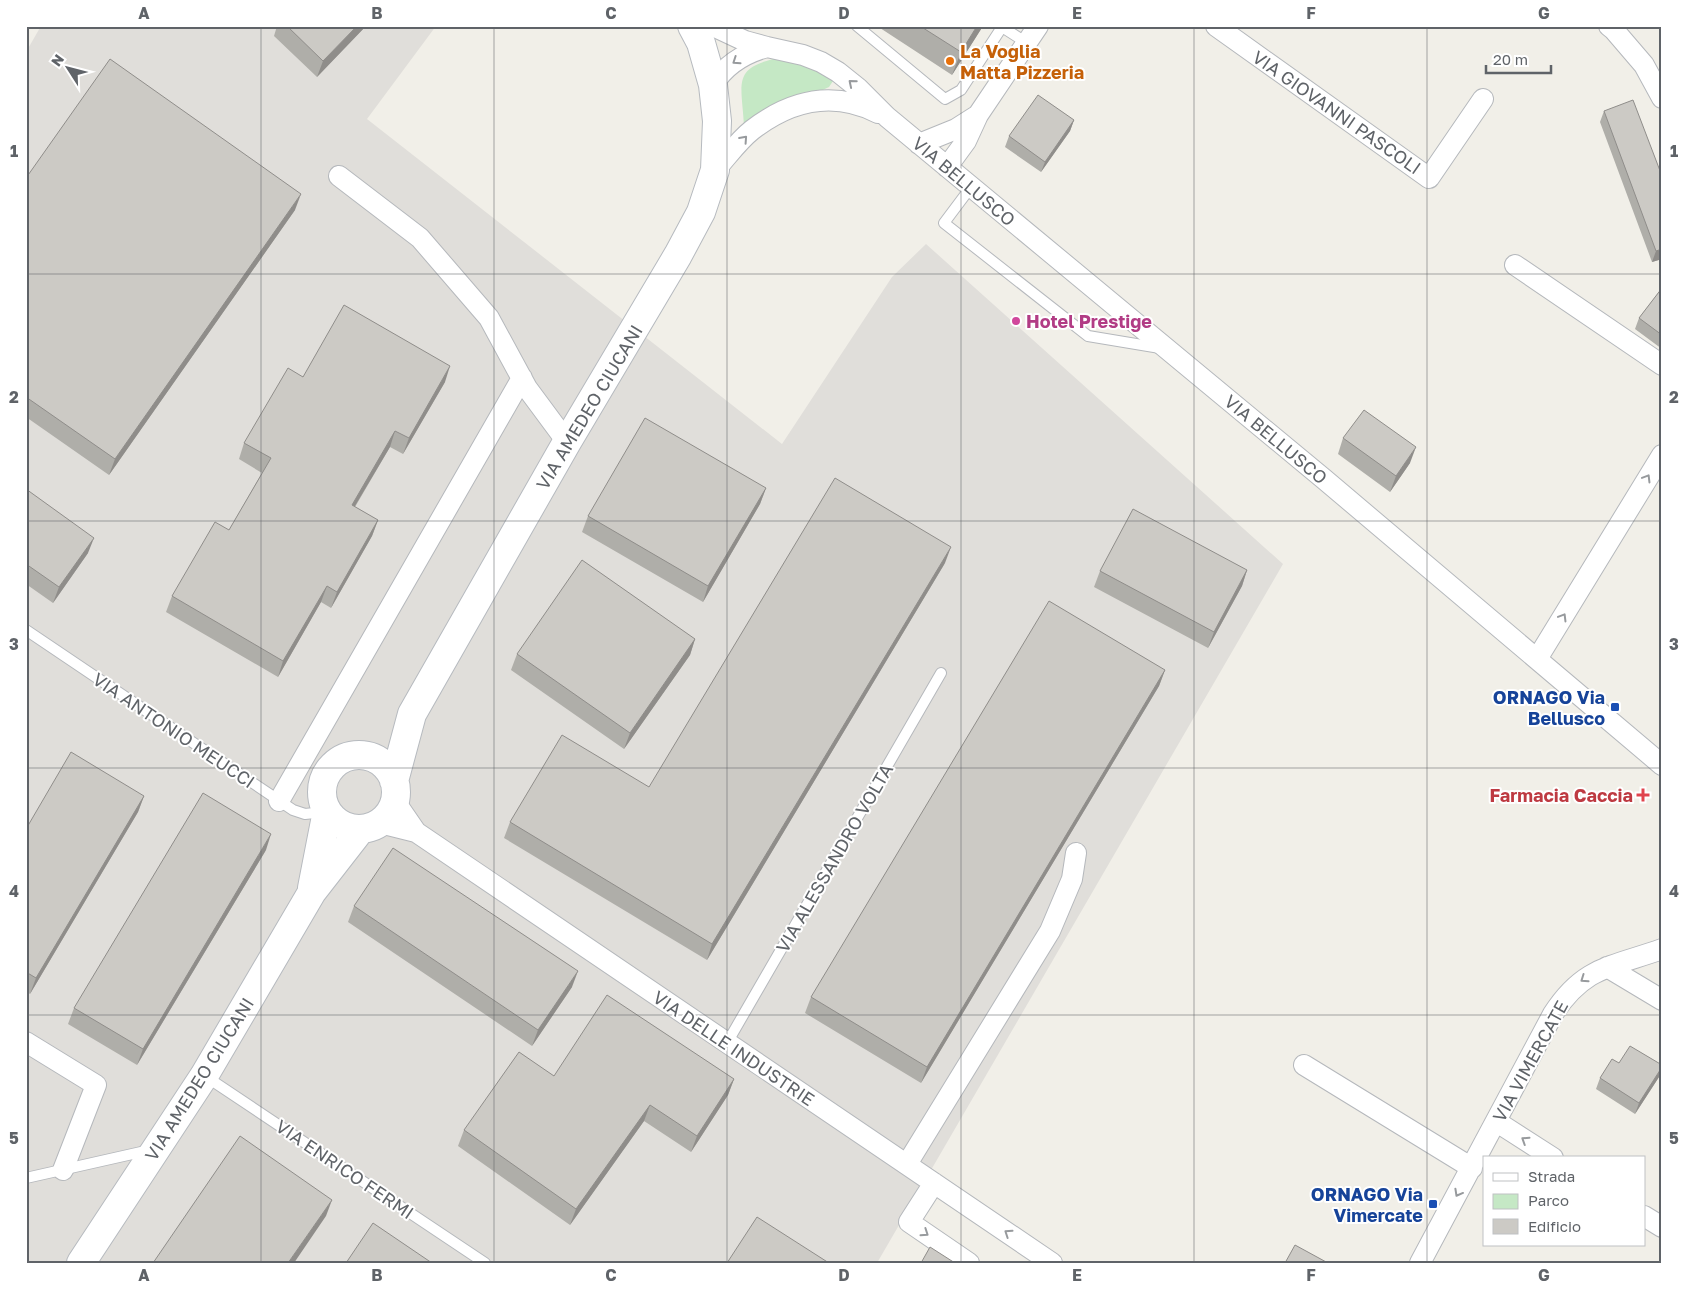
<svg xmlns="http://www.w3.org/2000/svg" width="1688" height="1289" font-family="'Golos Text',sans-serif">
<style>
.industrial{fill:#e0deda}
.green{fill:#c5e8c5}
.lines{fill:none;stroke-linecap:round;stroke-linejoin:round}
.lane-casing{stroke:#b5b8bc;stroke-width:12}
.street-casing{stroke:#b5b8bc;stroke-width:22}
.secondary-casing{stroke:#b6babf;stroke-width:30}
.lane{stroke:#fff;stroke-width:10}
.street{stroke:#fff;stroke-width:20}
.secondary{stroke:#fff;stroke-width:28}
.wall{fill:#afaea9}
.shaded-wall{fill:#8f8d8a}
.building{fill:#cccac5;stroke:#8f8d8a}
.oneway{stroke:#979a9d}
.grid{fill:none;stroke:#5f6368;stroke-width:1;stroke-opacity:0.55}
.food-dot{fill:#e8710a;stroke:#fff;stroke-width:2}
.hotel-dot{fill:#d1479c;stroke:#fff;stroke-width:2}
.transit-dot{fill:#1a4fb4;stroke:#fff;stroke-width:2}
.health-dot{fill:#e0444e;stroke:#fff;stroke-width:2}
.labels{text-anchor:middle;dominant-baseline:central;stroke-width:4;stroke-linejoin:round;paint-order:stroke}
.food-label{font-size:18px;font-weight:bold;fill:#c56008;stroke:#fff;text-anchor:start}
.street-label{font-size:18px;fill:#5f6368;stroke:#fff}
.hotel-label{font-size:18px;font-weight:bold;fill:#b23c85;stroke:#fff;text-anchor:start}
.transit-label{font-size:18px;font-weight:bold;fill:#164399;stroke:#fff;text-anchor:end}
.health-label{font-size:18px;font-weight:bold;fill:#be3a42;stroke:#fff;text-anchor:end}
.neatline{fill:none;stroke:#5f6368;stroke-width:2}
.grid-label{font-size:16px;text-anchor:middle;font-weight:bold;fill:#5f6368}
</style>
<rect width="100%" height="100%" fill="#f1efe8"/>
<path class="industrial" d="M41 26H436L367 119 782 444 892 277 926 244 1283 564 877 1263H26V52Z"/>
<path class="green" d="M783 57 802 61 833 81 829 87 744 127C742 82 730 67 783 57Z"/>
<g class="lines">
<defs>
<path id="lane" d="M857 26 945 99 961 90 1002 27 1027 43
M971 187 944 223 1088 336 1160 348
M26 630 293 810 305 814 324 812
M727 1043 941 673
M205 1076 485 1263
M26 1178 150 1150"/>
<path id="street" d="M713 26 745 41 767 47 803 55 821 62 838 72 858 88 887 117 1324 479 1662 765
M1216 26 1429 178 1483 99
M1609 26 1614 30 1644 65 1662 98
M713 85C725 65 745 53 767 47
M919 144 956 129 978 115
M947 167 966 141 978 115 1038 26
M715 170C727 157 738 141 752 130 791 100 833 90 878 113
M339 176 420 238 489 318 527 388 567 442
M1515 265 1662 365
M1537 659 1662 455
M394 800 416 832
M279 801 522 378
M380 823 416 832 1052 1263
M1607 967 1662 1000
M26 1042 96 1085 63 1170
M1304 1065 1472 1168
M1497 1122 1553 1158
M907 1164 1050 931 1072 879 1076 853
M934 1183 909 1222 969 1263
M1644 1216 1662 1227
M1420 1263 1553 1014C1584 966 1612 967 1662 949"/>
<path id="secondary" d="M322 792a37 37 0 1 1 74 0a37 37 0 1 1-74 0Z
M394 781 412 714 567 442 678 255 701 212 715 170 717 121 713 85 701 43 692 26
M312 888 327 811
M81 1263 204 1076 312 892 361 829"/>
</defs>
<use href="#lane" class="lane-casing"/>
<use href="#street" class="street-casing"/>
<use href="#secondary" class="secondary-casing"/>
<use href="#lane" class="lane"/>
<use href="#street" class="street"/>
<use href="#secondary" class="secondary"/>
</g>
<path class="wall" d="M277 26H366L317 77 274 36Z
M877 26H983L952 75Z
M1604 111 1662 259 1652 262 1600 122Z
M1074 120 1070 131 1041 172 1005 147 1009 136Z
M26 178 295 210 109 475 26 417Z
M1662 288V349L1635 329 1639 318Z
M303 377 445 382 403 454 390 447 355 507 378 520 372 536 331 608 321 602 278 677 166 612 172 596 229 530 262 473 239 459 244 443Z
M1343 438 1410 463 1390 492 1338 454Z
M766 488 760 504 703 602 582 532 588 516Z
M26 489 88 553 53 603 26 584Z
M945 563 707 960 504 838 510 822 649 787Z
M1247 570 1242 586 1208 648 1094 587 1100 571Z
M695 639 690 655 624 749 511 670 517 654Z
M1165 670 1159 686 921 1083 805 1013 811 997Z
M144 796 138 812 30 994 26 991V829Z
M266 850 137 1065 68 1024 74 1008Z
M354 906 572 987 532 1046 348 922Z
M1619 1063 1659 1077 1635 1114 1596 1089 1600 1078Z
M554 1076 734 1079 728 1095 691 1152 644 1121 570 1225 458 1146 464 1130Z"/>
<path class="shaded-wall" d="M357 26H366L317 77 323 61Z
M977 26H983L952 75 961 52Z
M1074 120 1070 131 1041 172 1045 162Z
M301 194 295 210 109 475 115 459Z
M1662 249V259L1652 262 1656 251Z
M450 366 445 382 403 454 409 438Z
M395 431 390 447 346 521 352 505Z
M1416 447 1410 463 1390 492 1396 476Z
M766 488 760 504 703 602 708 586Z
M378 520 372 536 331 608 337 592Z
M94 538 88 553 53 603 59 587Z
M951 547 945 563 707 960 712 944Z
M1247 570 1242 586 1208 648 1214 632Z
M327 586 321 602 278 677 283 661Z
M695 639 690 655 624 749 630 733Z
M1165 670 1159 686 921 1083 927 1067Z
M144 796 138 812 30 994 36 978Z
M271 834 266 850 137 1065 143 1049Z
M578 971 572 987 532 1046 538 1030Z
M1662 1067 1659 1077 1635 1114 1639 1103Z
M734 1079 728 1095 691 1152 697 1136Z
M650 1105 644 1121 570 1225 576 1209Z
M332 1200 326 1216 294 1263H288Z"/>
<path class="building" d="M287 26H357L323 61Z
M920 26H977L961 52Z
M110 59 301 194 115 459 26 397V178Z
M1038 95 1074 120 1045 162 1009 136Z
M1633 100 1662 176V249L1656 251 1604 111Z
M1662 288V335L1639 318Z
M344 305 450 366 409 438 395 431 352 505 378 520 337 592 327 586 283 661 172 596 215 522 229 530 271 458 244 443 288 368 303 377Z
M1364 410 1416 447 1396 476 1343 438Z
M645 418 766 488 708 586 588 516Z
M835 478 951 547 712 944 510 822 562 735 649 787Z
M26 489 94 538 59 587 26 564Z
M1133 509 1247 570 1214 632 1100 571Z
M582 560 695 639 630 733 517 654Z
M1049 601 1165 670 927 1067 811 997Z
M71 752 144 796 36 978 26 972V829Z
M203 793 271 834 143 1049 74 1008Z
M393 848 578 971 538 1030 354 906Z
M607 995 734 1079 697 1136 650 1105 576 1209 464 1130 519 1052 554 1076Z
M1630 1046 1662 1065V1067L1639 1103 1600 1078 1612 1059 1619 1063Z
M240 1136 332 1200 288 1263H153Z
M757 1217 829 1263H727Z
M373 1223 432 1263H346Z
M1295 1245 1328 1263H1285Z
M930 1247 955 1263H921Z"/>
<defs><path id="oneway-chevron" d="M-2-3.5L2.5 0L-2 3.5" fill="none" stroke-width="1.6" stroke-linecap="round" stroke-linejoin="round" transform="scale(1.25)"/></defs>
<g class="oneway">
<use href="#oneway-chevron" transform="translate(736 61) rotate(146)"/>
<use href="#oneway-chevron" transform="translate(852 83) rotate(-140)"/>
<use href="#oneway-chevron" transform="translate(744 139) rotate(-48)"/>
<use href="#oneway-chevron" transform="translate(1647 478) rotate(-59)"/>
<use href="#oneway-chevron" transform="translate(1563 617) rotate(-59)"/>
<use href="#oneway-chevron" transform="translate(1584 979) rotate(145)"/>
<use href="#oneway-chevron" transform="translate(1525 1140) rotate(-147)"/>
<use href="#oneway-chevron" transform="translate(1458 1193) rotate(119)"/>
<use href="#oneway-chevron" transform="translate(925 1233) rotate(34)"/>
<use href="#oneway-chevron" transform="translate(1008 1233) rotate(-146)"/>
</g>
<path class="grid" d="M261 26V1263M494 26V1263M727 26V1263M961 26V1263M1194 26V1263M1427 26V1263M26 274H1662M26 521H1662M26 768H1662M26 1015H1662"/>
<circle class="food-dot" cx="950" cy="61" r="5"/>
<circle class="hotel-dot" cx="1016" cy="321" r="5"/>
<g class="transit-dot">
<rect x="1610" y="702" width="10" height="10" rx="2.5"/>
<rect x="1428" y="1199" width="10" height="10" rx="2.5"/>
</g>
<path class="health-dot" d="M1640.5 787.5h5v5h5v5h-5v5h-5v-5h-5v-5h5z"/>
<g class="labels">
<g class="food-label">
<text x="960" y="51">La Voglia<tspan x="960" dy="21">Matta Pizzeria</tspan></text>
</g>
<g class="street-label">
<text transform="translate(1337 112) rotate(35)">VIA GIOVANNI PASCOLI</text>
<text transform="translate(964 181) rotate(40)">VIA BELLUSCO</text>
<text transform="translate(589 407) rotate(-59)">VIA AMEDEO CIUCANI</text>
<text transform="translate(1276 439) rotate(40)">VIA BELLUSCO</text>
<text transform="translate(174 730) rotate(34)">VIA ANTONIO MEUCCI</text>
<text transform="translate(834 858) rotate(-60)">VIA ALESSANDRO VOLTA</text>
<text transform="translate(734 1048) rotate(34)">VIA DELLE INDUSTRIE</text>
<text transform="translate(1530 1061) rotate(-61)">VIA VIMERCATE</text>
<text transform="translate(199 1079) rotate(-58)">VIA AMEDEO CIUCANI</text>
<text transform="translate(345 1169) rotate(34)">VIA ENRICO FERMI</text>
</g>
<g class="hotel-label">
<text x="1026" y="321">Hotel Prestige</text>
</g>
<g class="transit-label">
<text x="1605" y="697">ORNAGO Via<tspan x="1605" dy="21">Bellusco</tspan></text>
<text x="1423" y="1194">ORNAGO Via<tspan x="1423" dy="21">Vimercate</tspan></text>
</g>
<g class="health-label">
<text x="1633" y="795">Farmacia Caccia</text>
</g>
</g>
<rect width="1688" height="1289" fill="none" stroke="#ffffff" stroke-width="55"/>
<rect x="1483" y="1156" width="162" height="90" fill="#ffffff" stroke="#bfc1c3"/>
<rect x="1493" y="1173" width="25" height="8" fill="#ffffff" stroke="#bfc1c3"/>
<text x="1528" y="1182" font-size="15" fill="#5f6368">Strada</text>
<rect x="1493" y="1194" width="25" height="15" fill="#c5e8c5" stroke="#bfc1c3"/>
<text x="1528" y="1206" font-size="15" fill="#5f6368">Parco</text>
<rect x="1493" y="1219" width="25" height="15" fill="#cccac5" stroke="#bfc1c3"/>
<text x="1528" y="1232" font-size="15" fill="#5f6368">Edificio</text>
<g transform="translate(68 68) rotate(306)" stroke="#ffffff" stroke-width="4" paint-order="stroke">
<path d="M0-4L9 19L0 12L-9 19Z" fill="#5f6368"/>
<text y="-8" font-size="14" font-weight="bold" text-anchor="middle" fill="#5f6368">N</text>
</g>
<path d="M1486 65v8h65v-8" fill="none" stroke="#5f6368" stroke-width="2.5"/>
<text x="1493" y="65" font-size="15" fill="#5f6368" stroke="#ffffff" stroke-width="4" paint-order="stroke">20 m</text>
<rect x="28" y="28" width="1632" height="1234" class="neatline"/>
<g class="grid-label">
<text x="144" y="19">A</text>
<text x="377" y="19">B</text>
<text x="611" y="19">C</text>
<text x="844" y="19">D</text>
<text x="1077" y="19">E</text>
<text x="1311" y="19">F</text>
<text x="1544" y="19">G</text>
<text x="14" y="157">1</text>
<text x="1674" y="157">1</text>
<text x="14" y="403">2</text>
<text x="1674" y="403">2</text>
<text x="14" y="650">3</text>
<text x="1674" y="650">3</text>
<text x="14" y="897">4</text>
<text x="1674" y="897">4</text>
<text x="14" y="1144">5</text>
<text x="1674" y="1144">5</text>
<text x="144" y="1281">A</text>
<text x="377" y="1281">B</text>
<text x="611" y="1281">C</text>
<text x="844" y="1281">D</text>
<text x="1077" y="1281">E</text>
<text x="1311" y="1281">F</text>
<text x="1544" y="1281">G</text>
</g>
</svg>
